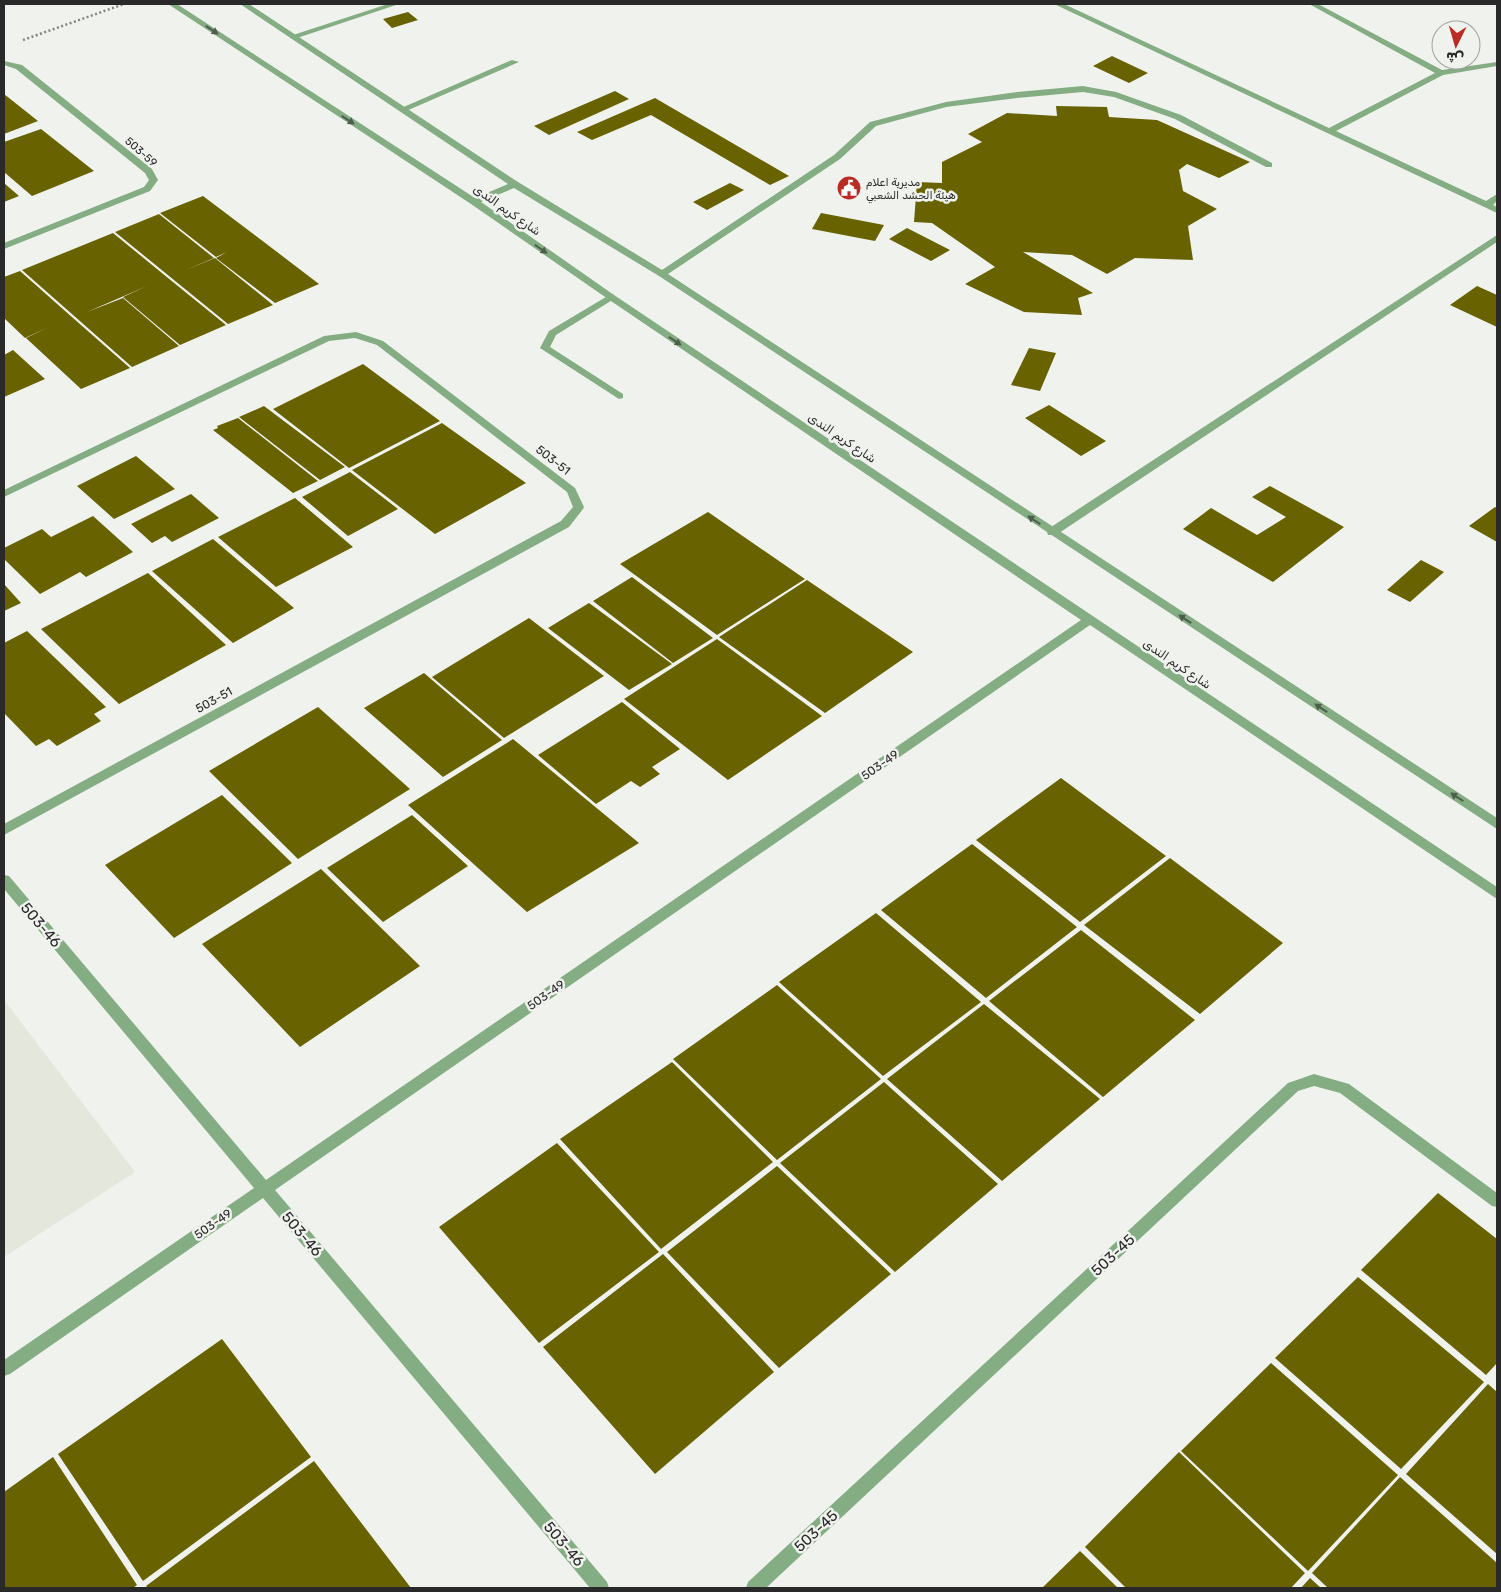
<svg xmlns="http://www.w3.org/2000/svg" width="1501" height="1592" font-family="Rubik,'Noto Sans Arabic',sans-serif">
<style>
.built{fill:#e3e7dc}
.building{fill:#686201}
.lines{fill:none;stroke-linecap:round;stroke-linejoin:round}
.path{stroke:#838582;stroke-width:2.5;stroke-dasharray:2 2.5;stroke-linecap:butt}
.lane{fill:#85ad83;fill-rule:evenodd}
.street{fill:#85ad83;fill-rule:evenodd}
.oneway{fill:#4d5e4c}
.labels{text-anchor:middle;dominant-baseline:central;stroke-width:5;stroke-linejoin:round;paint-order:stroke}
.far-street-label{font-size:11px;fill:#282928;stroke:#f0f2ee}
.far-poi-label{font-size:11px;fill:#282928;stroke:#f0f2ee;text-anchor:start}
.street-label{font-size:12px;fill:#282928;stroke:#f0f2ee}
.near-street-label{font-size:15px;fill:#282928;stroke:#f0f2ee}
</style>
<rect width="100%" height="100%" fill="#f0f2ee"/>
<path class="built" d="M4 1000 135 1172 4 1257Z"/>
<path class="building" d="M408 12 418 20 392 28 383 19Z
M1112 56 1148 73 1129 83 1093 66Z
M615 91 629 99 549 135 534 126Z
M4 94 38 121 4 134Z
M655 98 789 176 770 185 651 115 592 140 577 132Z
M1056 106 1107 107 1109 117 1157 120 1250 162 1219 178 1187 164 1179 170 1183 191 1217 209 1188 226 1193 260 1135 258 1107 274 1072 255 1023 252 1093 293 1078 298 1082 315 1024 312 965 284 995 267 932 223 914 222 917 182 942 183V162L982 142 968 134 1007 113 1057 116Z
M41 129 94 171 32 196 4 172V142Z
M4 183 19 196 4 202Z
M730 183 744 190 707 210 693 202Z
M203 196 260 239 319 284 275 303 216 258 227 252 216 257 160 213Z
M821 213 884 225 875 241 812 229Z
M159 214 214 258 183 271 215 258 273 305 228 324 115 232Z
M907 228 950 250 931 261 889 239Z
M113 233 168 278 226 325 180 345 123 297 147 286 87 312 123 298 179 346 132 367 22 270Z
M20 271 73 318 130 368 81 389 26 338 49 327 25 338 4 318V277Z
M1477 286 1497 295V327L1450 305Z
M1029 348 1056 353 1040 391 1011 385Z
M13 350 45 379 4 397V355Z
M363 364 440 421 349 468 273 409Z
M1049 405 1106 441 1081 456 1025 418Z
M264 406 345 467 320 480 239 417Z
M238 418 318 481 293 493 213 430 218 428 217 426Z
M442 423 526 483 435 534 352 470Z
M136 456 175 489 114 519 77 486Z
M350 472 398 509 348 536 302 497Z
M1270 486 1344 527 1273 582 1183 529 1211 508 1257 535 1286 517 1252 497Z
M191 494 219 518 172 542 165 536 152 543 131 524Z
M295 498 353 547 276 587 218 537Z
M1495 507 1497 508V542L1469 526Z
M708 512 805 579 717 635 620 564Z
M93 516 133 552 86 577 80 572 40 594 4 559V548L42 529 51 537Z
M213 539 294 608 233 643 152 571Z
M1421 560 1444 572 1410 602 1387 590Z
M148 573 226 645 119 704 41 629Z
M632 577 713 638 673 663 593 601Z
M807 580 913 652 825 713 719 637Z
M4 584 21 603 4 611Z
M589 603 672 664 629 690 548 628Z
M529 618 604 676 504 738 432 677Z
M27 631 106 707 94 714 101 721 57 746 49 739 36 746 4 713V643Z
M717 639 822 716 728 780 624 699Z
M424 673 502 740 443 777 364 708Z
M622 702 680 749 652 767 660 774 640 787 631 781 596 804 538 755Z
M318 707 410 789 298 859 209 771Z
M513 739 639 843 527 912 408 805Z
M1061 778 1166 856 1080 922 976 840Z
M222 795 292 863 174 938 105 865Z
M412 815 468 866 383 922 327 868Z
M972 844 1077 927 986 998 881 910Z
M1170 858 1283 943 1200 1014 1084 925Z
M321 869 420 966 300 1047 202 944Z
M876 913 981 1002 883 1076 779 982Z
M1081 930 1195 1020 1103 1097 989 1001Z
M777 985 881 1079 777 1160 673 1059Z
M984 1004 1100 1099 1002 1181 887 1079Z
M672 1062 773 1162 661 1249 560 1139Z
M884 1082 998 1184 895 1272 780 1163Z
M557 1143 659 1252 539 1343 439 1227Z
M777 1166 891 1274 779 1368 667 1252Z
M1438 1193 1497 1239V1363L1486 1375 1361 1270Z
M663 1254 774 1372 655 1474 543 1347Z
M1358 1277 1484 1382 1401 1469 1275 1358Z
M222 1339 311 1457 143 1581 58 1454Z
M1271 1363 1398 1475 1308 1571 1181 1451Z
M1488 1384 1497 1392V1554L1406 1474Z
M1179 1452 1305 1573 1291 1588H1126L1085 1547Z
M53 1457 137 1585 133 1588H4V1492Z
M314 1461 411 1588H148L146 1586Z
M1400 1477 1497 1563V1588H1328L1312 1573Z
M1080 1551 1118 1588H1042Z
M1310 1578 1321 1588H1301Z"/>
<g class="lines">
<path class="path" d="M23 40 124 4"/>
<path class="lane" d="M388 4H399L297 38 290 36Z
M1054 4H1064L1329 128 1435 73 1309 4H1318L1442 70 1497 62V66L1443 75 1336 131 1486 201 1497 194V201L1493 205 1497 207V213Z
M512 60 519 62 406 111 399 109Z
M1497 235V242L1056 535H1048L1047 532 1048 529Z
M611 294 614 295V299L556 335 550 347 623 394V398L619 399 540 348 549 331Z"/>
<path class="street" d="M168 4H177L475 198 508 184 240 4H249L518 182 662 270 834 155 870 122 946 102 1017 92 1083 86 1116 92 1181 115 1272 163V167H1266L1175 119 1114 97 1083 92 1017 98 946 107 876 126 840 159 668 274 1497 818V829L659 276 514 188 481 202 614 295 1497 887V899L1090 625 275 1190 607 1582 609 1588H590L263 1198 10 1374 4 1376V1360L254 1188 4 889V875L9 876 266 1180 1081 620 608 299 471 204Z
M4 61 22 65 152 169 158 180 150 191 4 249V243L144 187 149 180 145 173 16 69 4 65Z
M356 332 383 341 575 488 584 507 583 509 569 527 4 835V824L561 521 573 507 567 492 377 345 355 338 329 341 4 497V490L324 336Z
M1314 1074 1349 1084 1497 1193V1207L1492 1206 1340 1093 1314 1086 1298 1091 766 1588H746L748 1582 1288 1083Z"/>
</g>
<defs><path id="oneway-solid" d="M-6-.8H1V-3.2L6.5 0L1 3.2V.8H-6Z" transform="scale(1.25)"/></defs>
<g class="oneway">
<use href="#oneway-solid" transform="translate(212 30) rotate(33)"/>
<use href="#oneway-solid" transform="translate(348 120) rotate(33)"/>
<use href="#oneway-solid" transform="translate(541 249) rotate(35)"/>
<use href="#oneway-solid" transform="translate(675 341) rotate(34)"/>
<use href="#oneway-solid" transform="translate(1034 520) rotate(-147)"/>
<use href="#oneway-solid" transform="translate(1185 619) rotate(-147)"/>
<use href="#oneway-solid" transform="translate(1321 708) rotate(-147)"/>
<use href="#oneway-solid" transform="translate(1457 797) rotate(-147)"/>
</g>
<defs>
<symbol id="civic-disc" viewBox="-11 -11 22 22"><circle r="9.5" fill="#b92b24" stroke="#f0f2ee"/><path d="M-.6-6.5H3V-4.5H.6V-3L4-1V1h2V6H-6V1h2V-1L-.6-3ZM-1.2 2.5V6h2.4V2.5Z" fill="#fff"/></symbol>
</defs>
<g fill-rule="evenodd">
<use href="#civic-disc" x="835" y="174" width="28" height="28"/>
</g>
<g class="labels">
<g class="far-street-label">
<text transform="translate(141 152) rotate(41)">503-59</text>
</g>
<g class="far-poi-label">
<text x="866" y="182">مديرية اعلام<tspan x="866" dy="13">هيئة الحشد الشعبي</tspan></text>
</g>
<g class="street-label">
<text transform="translate(507 210) rotate(35)">شارع كريم الندى</text>
<text transform="translate(842 438) rotate(34)">شارع كريم الندى</text>
<text transform="translate(553 460) rotate(38)">503-51</text>
<text transform="translate(1177 664) rotate(34)">شارع كريم الندى</text>
<text transform="translate(214 700) rotate(-29)">503-51</text>
<text transform="translate(880 765) rotate(-35)">503-49</text>
<text transform="translate(546 995) rotate(-35)">503-49</text>
<text transform="translate(213 1224) rotate(-35)">503-49</text>
</g>
<g class="near-street-label">
<text transform="translate(41 925) rotate(50)">503-46</text>
<text transform="translate(302 1234) rotate(50)">503-46</text>
<text transform="translate(1113 1255) rotate(-43)">503-45</text>
<text transform="translate(816 1531) rotate(-43)">503-45</text>
<text transform="translate(564 1544) rotate(50)">503-46</text>
</g>
</g>
<rect width="1501" height="1592" fill="none" stroke="#282928" stroke-width="10"/>
<g transform="translate(1456 45) rotate(185)"><circle r="24" fill="#f0f2ee" stroke="#a0a29f"/>
<path d="M0-4L9 19L0 12L-9 19Z" fill="#b92b24"/>
<text y="-8" font-size="14" font-weight="bold" text-anchor="middle" fill="#282928">ش</text>
</g>
</svg>
